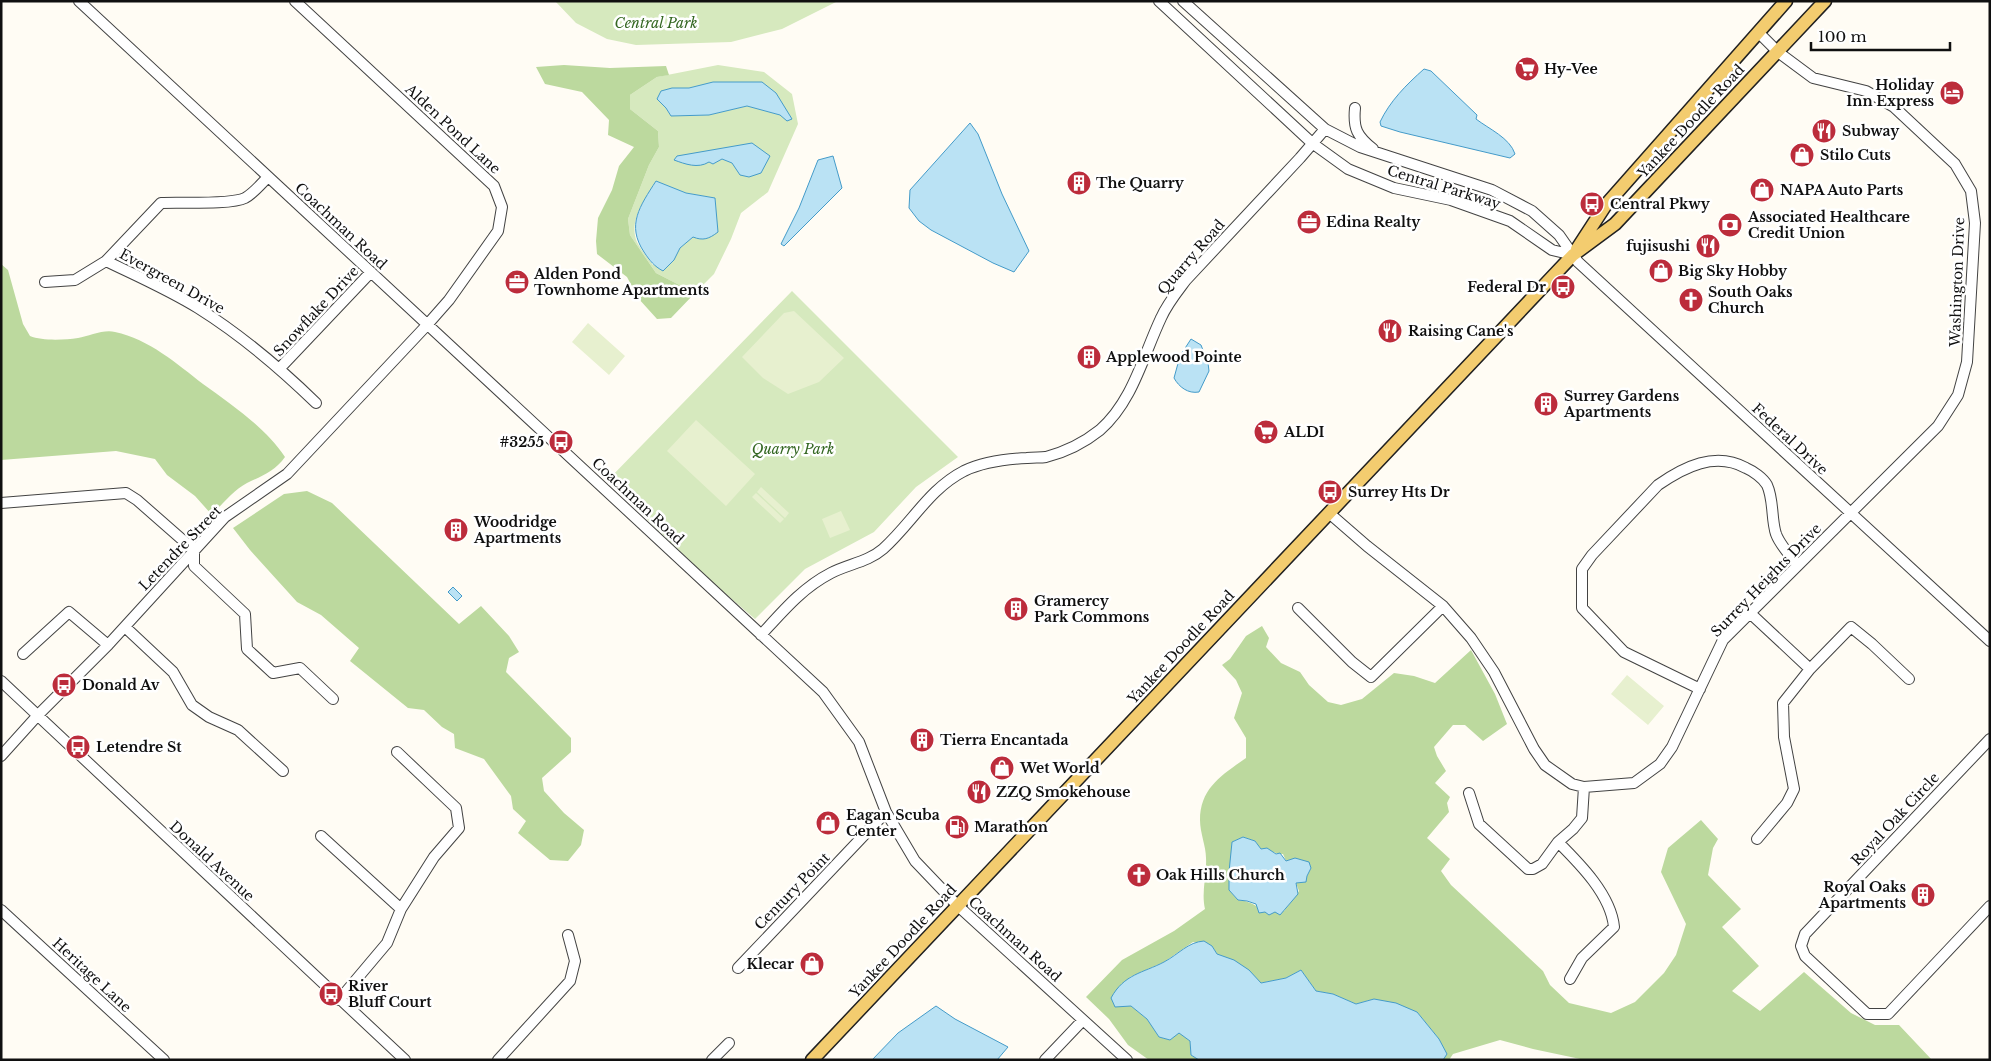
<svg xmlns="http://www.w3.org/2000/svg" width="1991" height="1061" font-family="'Libre Baskerville',serif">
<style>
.green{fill:#d6e9be;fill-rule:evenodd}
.forest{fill:#bcd99e;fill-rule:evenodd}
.pitch{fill:#e7f0cf}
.water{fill:#bae2f4;stroke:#449bc9}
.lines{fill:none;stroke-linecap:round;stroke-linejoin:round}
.minor-casing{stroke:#434343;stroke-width:12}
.major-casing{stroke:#212121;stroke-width:15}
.minor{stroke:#fff;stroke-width:10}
.major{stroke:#f3cc6f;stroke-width:12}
.labels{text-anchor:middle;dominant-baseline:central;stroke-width:5;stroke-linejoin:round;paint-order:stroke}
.park-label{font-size:14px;font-style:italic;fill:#346722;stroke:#fff}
.poi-label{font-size:14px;font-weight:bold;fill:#101010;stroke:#fff;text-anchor:start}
.street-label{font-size:14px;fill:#101010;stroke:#fff}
</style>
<rect width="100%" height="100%" fill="#fffcf4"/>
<path class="green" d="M555 1H838L782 29 731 42 636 45 607 39 576 23Z
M718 65 764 72 792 94 798 124 768 192 741 213 731 239 714 274 695 293 656 273 630 235 628 219 649 165 659 147 658 131 630 109V95L657 77ZM713 82 792 118 747 106 709 115 671 116 666 108 672 88H689ZM751 143 740 175 732 163 722 159 713 164 709 162ZM656 181 686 193 715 198 717 232 693 237 680 248 653 265C648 258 641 250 637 242 628 221 645 199 656 181Z
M792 291 958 457 916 487 874 532 805 569 755 619 713 583 607 481Z"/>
<path class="forest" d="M564 65 610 68 666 66 669 75 657 77 630 95V109L658 131 659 147 649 165 628 219 630 235 656 273 695 293 671 318 657 319 638 298 627 277 597 254 596 241 598 218 612 190 619 166 634 147 608 135 609 120 582 92 545 84 536 67Z
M1 264 8 270 23 324 30 336C42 341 64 340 78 338 89 336 104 329 115 332 149 339 177 364 203 384 232 405 265 427 285 457 275 471 262 476 247 483 234 490 222 504 212 515L195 496 167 475 155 459 116 451 1 460Z
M307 491 332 503 459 624 481 606 509 636 519 652 509 658 506 672 571 738V752L542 778 544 791 564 813 584 830 581 845 568 861 550 860 518 833 526 821 513 809 511 796 484 759 455 748 454 734 442 727 424 710 408 708 350 661 359 648 321 615 297 602 250 550 233 528 284 494Z
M1262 626 1269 638 1266 647 1281 663 1300 672 1309 685 1328 702 1341 705 1362 699 1394 673 1414 676 1435 683 1471 650 1495 694 1507 724 1483 741 1465 725H1453L1434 747 1437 756 1446 771 1435 783 1450 797 1447 803 1449 812 1427 838 1450 859 1441 871 1451 885 1543 971 1550 985 1569 1003 1611 1013 1635 1002 1664 973 1676 955 1686 924 1661 872 1668 848 1701 820 1718 839 1713 848 1708 875 1741 909 1722 927 1759 966 1732 991 1760 1011 1804 972 1851 1013 1875 1025H1899L1932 1060H1585L1533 1049 1500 1040 1453 1054 1449 1060H1443L1446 1054 1439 1039 1417 1012 1374 999 1356 1004 1333 994 1316 991 1301 970 1286 978 1261 983C1247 968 1235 961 1217 954L1212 946 1193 942 1164 962 1130 977 1115 1006H1131L1147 1019 1159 1037 1170 1040 1179 1032 1190 1041 1191 1055 1199 1060H1149L1128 1045 1109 1019 1086 997 1122 960 1174 931 1205 909C1201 891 1207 876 1206 858 1206 846 1200 833 1200 820 1200 788 1222 775 1246 758V738L1234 718 1242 693 1236 680 1222 665 1230 659 1246 636ZM1243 837 1255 841 1261 849C1270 848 1274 855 1283 854L1286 861 1290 860 1311 868 1307 876 1296 883 1299 891 1284 911 1265 912C1256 905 1249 901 1238 900L1229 890 1232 842Z"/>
<path class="pitch" d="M794 311 844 358 819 382 788 394 763 378 742 357 784 313Z
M588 323 625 356 609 375 572 342Z
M696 420 755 474 726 506 667 451Z
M761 487 789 513 785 518 757 492Z
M756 493 784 519 780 523 752 497Z
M841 511 850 530 830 538 822 519Z
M1627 675 1664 706 1648 725 1611 694Z"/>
<path class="water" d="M1424 69 1431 71 1477 115 1476 119C1489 129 1510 138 1515 154L1510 158 1400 132 1381 126 1380 122C1390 101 1406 85 1424 69Z
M713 82H762L776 93 792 119 787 121 780 115 747 106 709 115 671 116 666 108 657 99 661 91 672 88H689Z
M970 123 978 134 1002 194 1029 251 1014 272 993 263 931 230 919 221 909 208 910 190Z
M752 143 770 156 761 173 749 177 740 175 732 163 722 159 713 164 709 162C698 169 685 164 674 160L677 156Z
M833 156 842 188 784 246 781 244 799 208 818 160Z
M656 181 686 193 715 198 718 232C709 239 703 241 693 237L680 248 674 260 663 271C654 266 650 261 644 252 626 225 640 206 656 181Z
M1191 339 1201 345 1208 363 1209 371 1199 392C1188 394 1179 387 1174 378L1180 356Z
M453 587 462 596 457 601 448 592Z
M1243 837 1255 841 1261 849 1267 848 1276 854 1280 853 1286 861 1295 858 1309 862 1311 868 1307 876 1306 882 1296 883 1298 894 1280 915 1275 912 1269 915 1265 912 1259 913 1256 904 1247 901 1238 900 1229 890V872L1232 842Z
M1204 941 1212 946 1217 954 1234 960 1249 970 1261 983 1286 978 1301 970 1316 991 1333 994 1356 1004 1374 999 1396 1003 1417 1012 1439 1039 1447 1054 1443 1060H1199L1191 1055 1190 1041 1179 1033 1170 1040 1159 1037 1147 1019 1131 1006 1115 1007 1111 998C1124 974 1143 973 1164 962 1179 954 1188 942 1204 941Z
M936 1006 955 1019 1008 1047 997 1060H872L898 1033Z"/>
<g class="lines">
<defs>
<path id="minor" d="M79 1 823 692 859 742 886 812 915 861 957 905 1127 1060
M1159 1 1312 143 1348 169 1394 188 1451 200 1510 221 1552 250 1573 255
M1183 1 1325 129 1360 147 1492 190 1532 211 1559 235 1578 262 1990 641
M1355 108C1353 129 1357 136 1373 149
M106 261C137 276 169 290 198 308 241 335 280 368 316 403
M45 282 75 280 106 261 161 203C179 202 231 205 245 198 254 193 261 184 268 177
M280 368 371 272
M1 503 126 493 137 500 194 550V566L245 614 247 649 273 673 300 668 333 699
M1329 513 1367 546 1443 606 1471 638 1494 672 1534 749 1545 765 1572 784 1584 787 1634 783 1660 764 1672 747 1723 640 1938 426 1958 395 1967 362 1975 223 1971 191 1955 164 1894 107 1866 91 1813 78 1778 52 1758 32
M1298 608 1352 662 1371 677 1443 606
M1750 613 1810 669
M125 627 173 672 192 705 209 717 238 730 283 771
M761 635C783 611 802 588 831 573 848 564 868 562 883 549 912 523 929 489 964 471 983 462 1007 459 1027 458 1034 457 1040 458 1046 457 1065 452 1085 442 1100 430 1133 401 1143 356 1161 318 1167 304 1177 292 1186 280L1300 158 1325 129
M23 654 69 612 108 645
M1 681 405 1060
M1700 689 1624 652 1582 608V569L1592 555 1658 485C1684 467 1715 451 1746 468 1753 471 1763 478 1767 485 1774 500 1771 519 1776 534 1780 545 1791 557 1798 565
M1990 739 1805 934 1801 946 1805 956 1867 1014H1888L1990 906
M1 756 38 715 108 645 225 517 287 474 427 325 449 300 498 231 502 207 494 186 295 1
M1469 793 1479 824 1528 869H1533L1542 864 1558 842 1573 829 1582 818 1584 787
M321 836 401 909
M1757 839 1787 803 1794 789 1784 737 1783 703 1810 669 1851 627 1872 644 1909 679
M1558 842C1580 864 1611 895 1614 927L1582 958 1570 979
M1 910 164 1060
M738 968 886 812
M339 1000 387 943 401 909 434 857 459 828 456 808 397 752
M498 1060 570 981 575 961 568 935
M712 1060 729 1043
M1045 1060 1083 1020"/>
<path id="major" d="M1577 249 1605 206 1786 1
M812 1060 1573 255 1615 224 1825 1"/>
</defs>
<use href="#minor" class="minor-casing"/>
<use href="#major" class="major-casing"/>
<use href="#minor" class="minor"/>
<use href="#major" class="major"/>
</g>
<defs>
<symbol id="supermarket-disc" viewBox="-11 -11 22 22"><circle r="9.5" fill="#bc2c3b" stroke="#fff"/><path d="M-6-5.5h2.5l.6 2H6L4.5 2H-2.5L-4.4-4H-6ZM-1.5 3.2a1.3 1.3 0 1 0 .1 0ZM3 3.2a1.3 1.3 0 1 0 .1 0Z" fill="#fff"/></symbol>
<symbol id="hotel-disc" viewBox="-11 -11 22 22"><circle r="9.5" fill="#bc2c3b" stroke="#fff"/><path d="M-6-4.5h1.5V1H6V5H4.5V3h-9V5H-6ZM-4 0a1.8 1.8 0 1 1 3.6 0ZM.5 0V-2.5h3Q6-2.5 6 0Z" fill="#fff"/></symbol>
<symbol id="restaurant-disc" viewBox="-11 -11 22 22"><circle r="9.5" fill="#bc2c3b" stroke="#fff"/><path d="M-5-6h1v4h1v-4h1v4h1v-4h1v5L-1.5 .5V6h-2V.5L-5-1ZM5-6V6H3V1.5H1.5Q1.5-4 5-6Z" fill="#fff"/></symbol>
<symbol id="shop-disc" viewBox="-11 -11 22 22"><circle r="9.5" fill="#bc2c3b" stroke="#fff"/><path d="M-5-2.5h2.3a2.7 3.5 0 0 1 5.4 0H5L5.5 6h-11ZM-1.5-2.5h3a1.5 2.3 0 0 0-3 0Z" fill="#fff"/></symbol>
<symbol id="building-disc" viewBox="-11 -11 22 22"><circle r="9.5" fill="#bc2c3b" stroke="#fff"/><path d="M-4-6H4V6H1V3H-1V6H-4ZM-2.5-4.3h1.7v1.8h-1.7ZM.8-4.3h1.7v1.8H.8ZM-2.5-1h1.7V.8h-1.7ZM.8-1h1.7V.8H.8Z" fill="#fff"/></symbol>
<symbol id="bus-disc" viewBox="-11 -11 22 22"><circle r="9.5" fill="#bc2c3b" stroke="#fff"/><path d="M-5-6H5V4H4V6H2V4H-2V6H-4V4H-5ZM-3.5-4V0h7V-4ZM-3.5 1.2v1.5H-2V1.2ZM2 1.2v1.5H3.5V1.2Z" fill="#fff"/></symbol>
<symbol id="office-disc" viewBox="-11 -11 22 22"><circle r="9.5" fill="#bc2c3b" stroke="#fff"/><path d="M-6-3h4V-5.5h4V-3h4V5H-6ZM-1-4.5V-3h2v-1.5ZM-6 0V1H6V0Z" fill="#fff"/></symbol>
<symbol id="bank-disc" viewBox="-11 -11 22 22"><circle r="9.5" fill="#bc2c3b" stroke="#fff"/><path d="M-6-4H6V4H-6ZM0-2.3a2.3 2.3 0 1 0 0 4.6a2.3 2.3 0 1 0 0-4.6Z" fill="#fff"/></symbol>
<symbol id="church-disc" viewBox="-11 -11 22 22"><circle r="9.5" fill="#bc2c3b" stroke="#fff"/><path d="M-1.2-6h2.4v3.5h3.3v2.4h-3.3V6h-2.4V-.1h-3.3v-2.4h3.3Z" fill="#fff"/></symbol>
<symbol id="fuel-disc" viewBox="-11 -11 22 22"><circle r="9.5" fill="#bc2c3b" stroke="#fff"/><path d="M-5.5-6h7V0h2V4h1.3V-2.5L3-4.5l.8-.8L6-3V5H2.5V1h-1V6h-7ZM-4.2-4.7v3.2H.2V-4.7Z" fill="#fff"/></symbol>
</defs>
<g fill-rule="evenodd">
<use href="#supermarket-disc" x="1513" y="55" width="28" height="28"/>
<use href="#hotel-disc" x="1938" y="79" width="28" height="28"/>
<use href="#restaurant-disc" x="1810" y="117" width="28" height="28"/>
<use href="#shop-disc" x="1788" y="141" width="28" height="28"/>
<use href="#building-disc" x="1065" y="169" width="28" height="28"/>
<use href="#shop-disc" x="1748" y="176" width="28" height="28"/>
<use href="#bus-disc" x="1578" y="190" width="28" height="28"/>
<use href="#office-disc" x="1295" y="208" width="28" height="28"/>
<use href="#bank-disc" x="1716" y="211" width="28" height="28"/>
<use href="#restaurant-disc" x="1694" y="232" width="28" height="28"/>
<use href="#shop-disc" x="1647" y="257" width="28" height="28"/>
<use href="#office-disc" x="503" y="268" width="28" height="28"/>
<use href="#bus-disc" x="1549" y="273" width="28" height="28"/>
<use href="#church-disc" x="1677" y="286" width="28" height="28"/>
<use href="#restaurant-disc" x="1376" y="317" width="28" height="28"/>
<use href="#building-disc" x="1075" y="343" width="28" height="28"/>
<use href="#building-disc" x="1532" y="390" width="28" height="28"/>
<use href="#supermarket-disc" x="1252" y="418" width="28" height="28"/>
<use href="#bus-disc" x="547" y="428" width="28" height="28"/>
<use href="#bus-disc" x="1316" y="478" width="28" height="28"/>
<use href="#building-disc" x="442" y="516" width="28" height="28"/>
<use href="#building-disc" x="1002" y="595" width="28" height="28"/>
<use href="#bus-disc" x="50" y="671" width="28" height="28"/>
<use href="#building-disc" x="908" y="726" width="28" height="28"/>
<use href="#bus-disc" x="64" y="733" width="28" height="28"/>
<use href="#shop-disc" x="988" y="754" width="28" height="28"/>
<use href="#restaurant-disc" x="965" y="778" width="28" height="28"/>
<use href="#shop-disc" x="814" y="809" width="28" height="28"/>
<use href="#fuel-disc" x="943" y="813" width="28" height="28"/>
<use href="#church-disc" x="1125" y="861" width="28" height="28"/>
<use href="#building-disc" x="1909" y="881" width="28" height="28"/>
<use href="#shop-disc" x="798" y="950" width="28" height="28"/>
<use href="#bus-disc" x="317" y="980" width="28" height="28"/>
</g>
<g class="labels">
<g class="park-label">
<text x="656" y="23">Central Park</text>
<text x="793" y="449">Quarry Park</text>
</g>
<g class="poi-label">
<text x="1544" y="69">Hy-Vee</text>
<text x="1934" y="85" text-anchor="end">Holiday<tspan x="1934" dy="16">Inn Express</tspan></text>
<text x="1842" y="131">Subway</text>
<text x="1820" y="155">Stilo Cuts</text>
<text x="1096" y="183">The Quarry</text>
<text x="1780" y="190">NAPA Auto Parts</text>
<text x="1610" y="204">Central Pkwy</text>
<text x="1748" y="217">Associated Healthcare<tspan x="1748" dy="16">Credit Union</tspan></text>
<text x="1326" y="222">Edina Realty</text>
<text x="1690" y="246" text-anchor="end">fujisushi</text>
<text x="1678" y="271">Big Sky Hobby</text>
<text x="534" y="274">Alden Pond<tspan x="534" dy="16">Townhome Apartments</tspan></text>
<text x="1546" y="287" text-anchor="end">Federal Dr</text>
<text x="1708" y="292">South Oaks<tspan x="1708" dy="16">Church</tspan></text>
<text x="1408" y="331">Raising Cane's</text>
<text x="1106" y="357">Applewood Pointe</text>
<text x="1564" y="396">Surrey Gardens<tspan x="1564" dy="16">Apartments</tspan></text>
<text x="1284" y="432">ALDI</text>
<text x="544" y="442" text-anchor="end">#3255</text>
<text x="1348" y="492">Surrey Hts Dr</text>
<text x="474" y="522">Woodridge<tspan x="474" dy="16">Apartments</tspan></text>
<text x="1034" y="601">Gramercy<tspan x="1034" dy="16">Park Commons</tspan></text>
<text x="82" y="685">Donald Av</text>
<text x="940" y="740">Tierra Encantada</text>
<text x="96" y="747">Letendre St</text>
<text x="1020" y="768">Wet World</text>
<text x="996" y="792">ZZQ Smokehouse</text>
<text x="846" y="815">Eagan Scuba<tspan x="846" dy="16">Center</tspan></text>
<text x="974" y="827">Marathon</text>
<text x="1156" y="875">Oak Hills Church</text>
<text x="1906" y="887" text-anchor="end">Royal Oaks<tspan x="1906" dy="16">Apartments</tspan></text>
<text x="794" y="964" text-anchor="end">Klecar</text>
<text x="348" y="986">River<tspan x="348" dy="16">Bluff Court</tspan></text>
</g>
<g class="street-label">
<text transform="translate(1691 121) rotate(-47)">Yankee Doodle Road</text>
<text transform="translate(453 129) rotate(43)">Alden Pond Lane</text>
<text transform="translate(1444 187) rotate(17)">Central Parkway</text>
<text transform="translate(341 226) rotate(43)">Coachman Road</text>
<text transform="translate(1191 257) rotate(-49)">Quarry Road</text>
<text transform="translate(172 281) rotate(29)">Evergreen Drive</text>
<text transform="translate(1957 282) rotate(-88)">Washington Drive</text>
<text transform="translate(316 311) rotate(-47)">Snowflake Drive</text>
<text transform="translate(1790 439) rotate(43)">Federal Drive</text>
<text transform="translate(638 501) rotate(43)">Coachman Road</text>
<text transform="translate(180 548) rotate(-46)">Letendre Street</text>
<text transform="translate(1766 580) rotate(-46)">Surrey Heights Drive</text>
<text transform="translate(1181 647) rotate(-47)">Yankee Doodle Road</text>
<text transform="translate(1895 819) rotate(-47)">Royal Oak Circle</text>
<text transform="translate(212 861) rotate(43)">Donald Avenue</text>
<text transform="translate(792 891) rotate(-46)">Century Point</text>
<text transform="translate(1015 939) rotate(42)">Coachman Road</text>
<text transform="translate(903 941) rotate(-47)">Yankee Doodle Road</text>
<text transform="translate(92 975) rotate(43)">Heritage Lane</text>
</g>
</g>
<rect width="1991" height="1061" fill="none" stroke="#101010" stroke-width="5"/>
<path d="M1811 42v8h139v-8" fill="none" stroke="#101010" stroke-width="2.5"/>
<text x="1818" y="42" font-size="15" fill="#101010" stroke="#ffffff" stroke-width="4" paint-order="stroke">100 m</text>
</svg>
